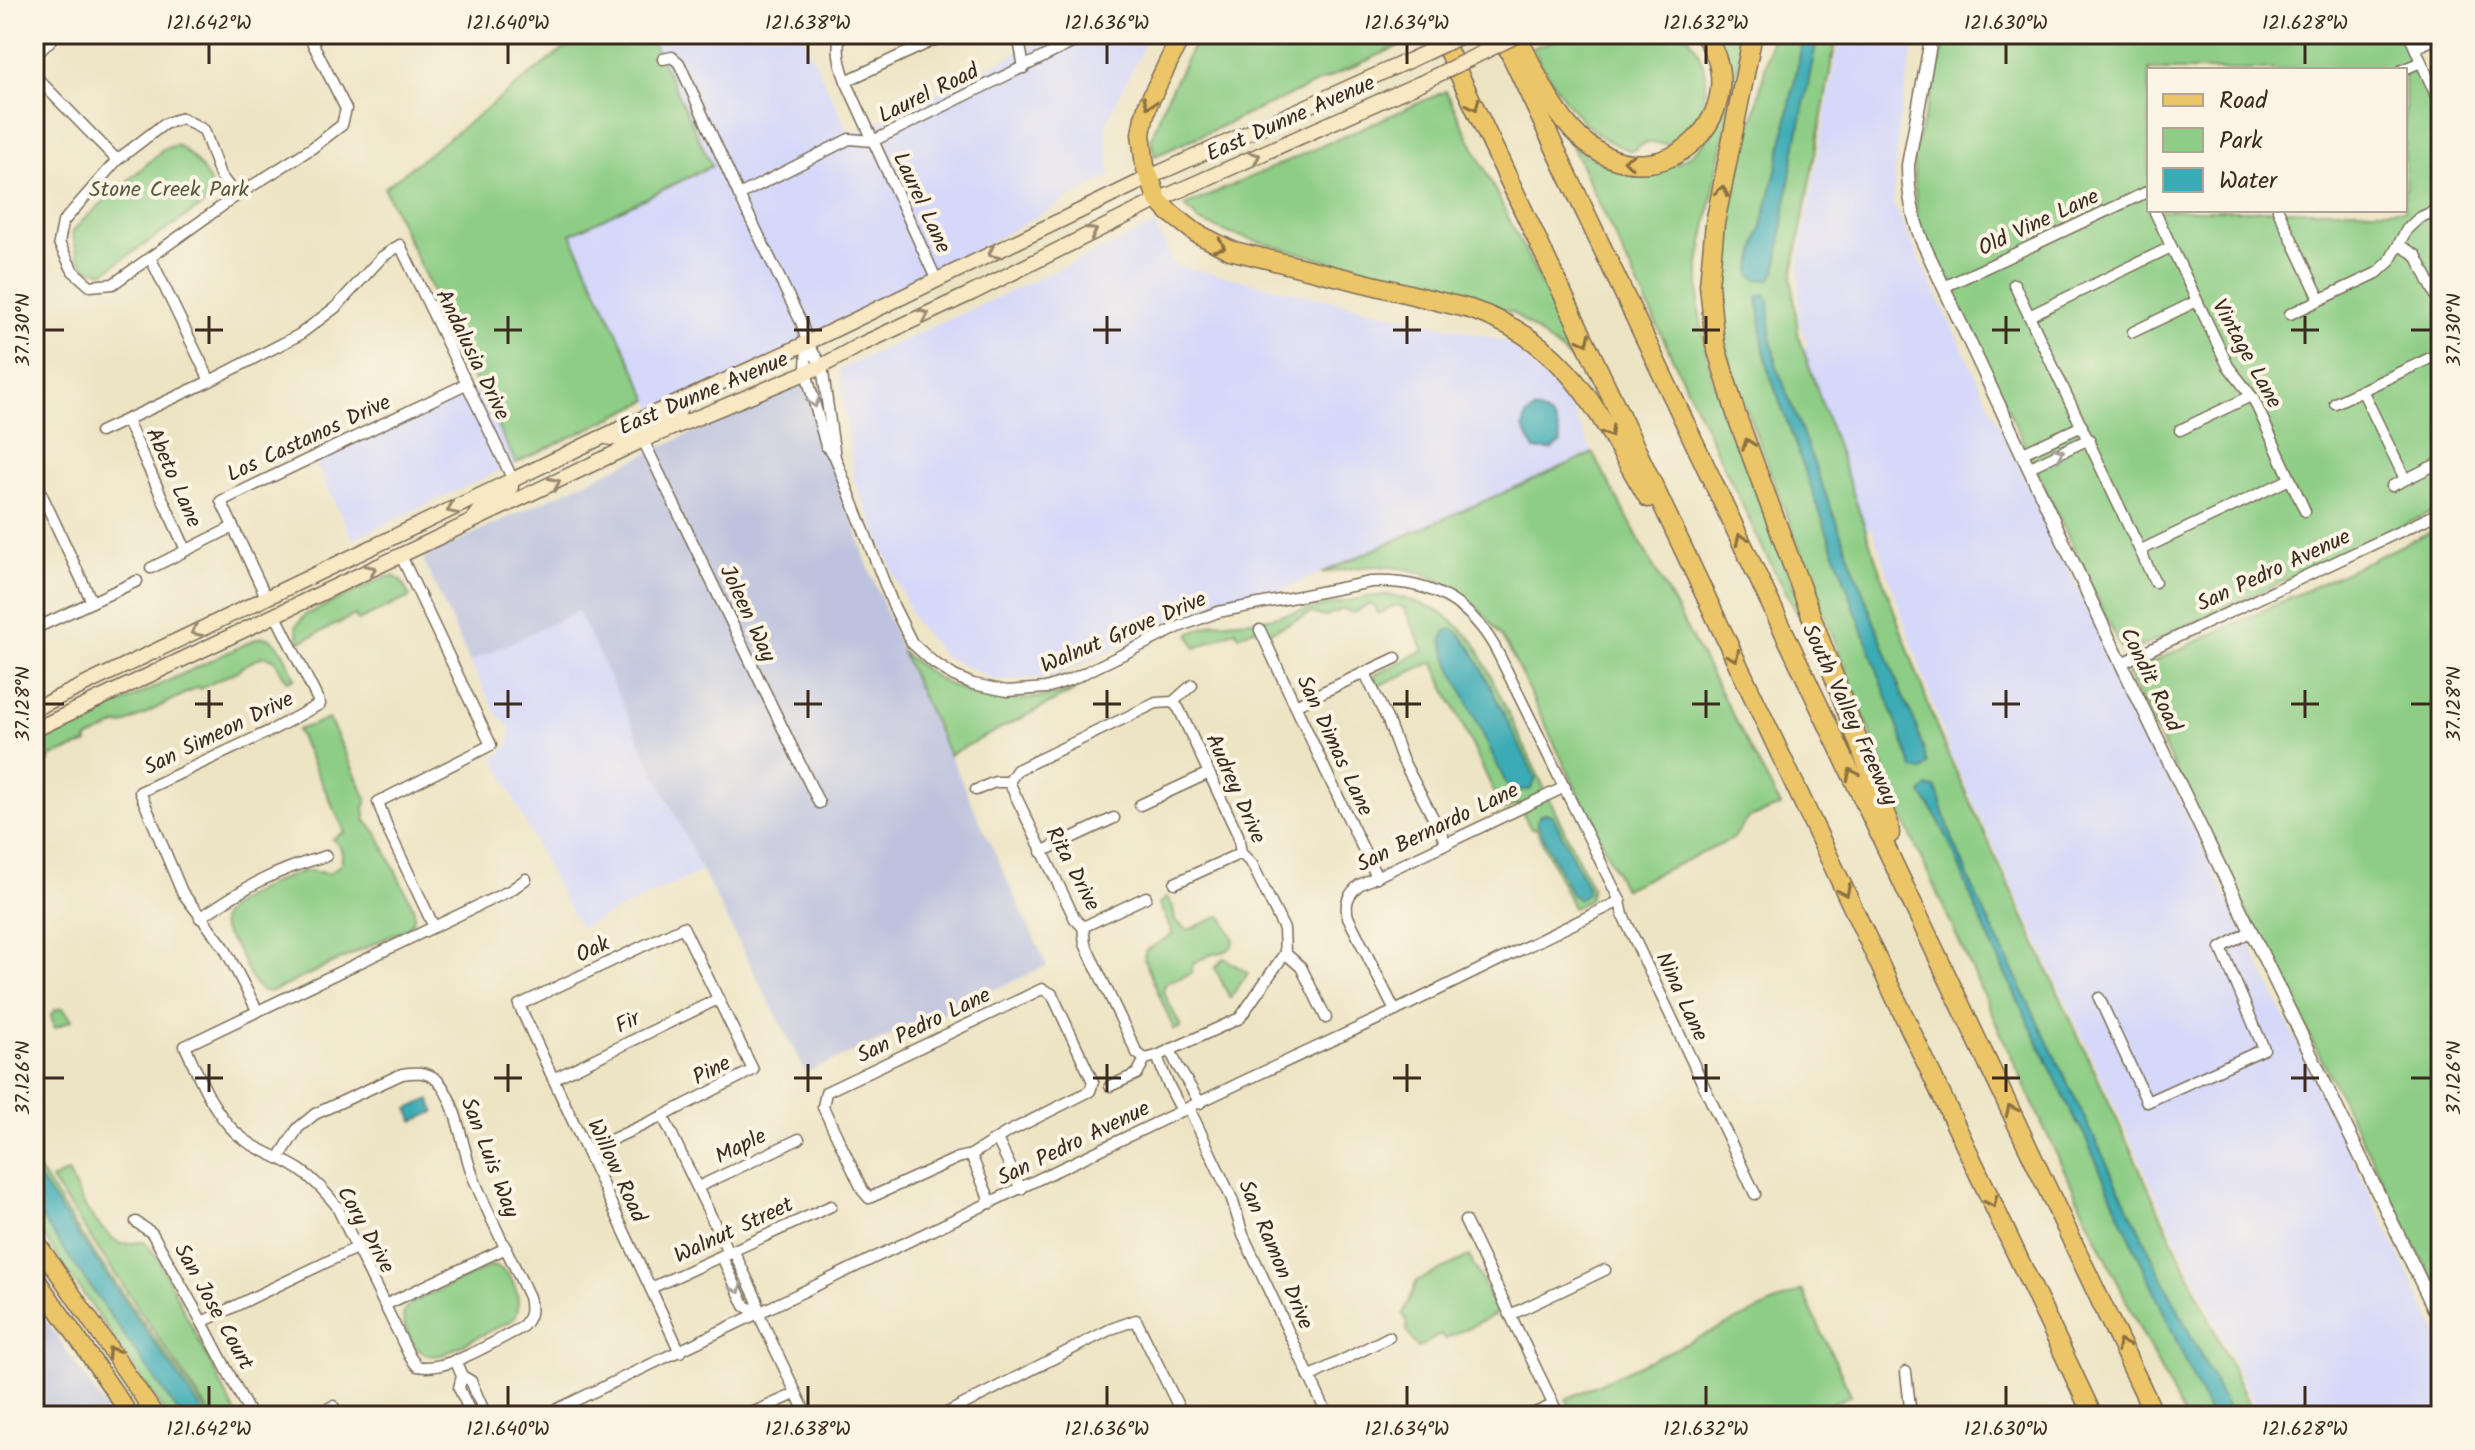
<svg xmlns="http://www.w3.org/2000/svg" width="2475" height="1450" viewBox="0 0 2475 1450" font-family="Kalam,sans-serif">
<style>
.built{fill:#d5d8f9}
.industrial{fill:#bdc3de}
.green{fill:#8dcd85;stroke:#647c52;stroke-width:2;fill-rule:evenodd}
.water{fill:#3aabb5;stroke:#3a6a6a;stroke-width:2}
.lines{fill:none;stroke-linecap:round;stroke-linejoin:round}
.minor-casing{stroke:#796b58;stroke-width:13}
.tertiary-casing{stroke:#796b58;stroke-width:15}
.secondary-casing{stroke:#796b58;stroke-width:17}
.primary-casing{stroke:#796b58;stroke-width:19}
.motorway-casing{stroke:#796b58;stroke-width:21}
.minor{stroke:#fff;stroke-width:10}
.tertiary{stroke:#fff;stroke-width:12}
.secondary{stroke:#f8e8c3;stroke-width:14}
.primary{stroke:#edc569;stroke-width:16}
.motorway{stroke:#edc569;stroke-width:18}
.secondary-bridge-casing{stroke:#796b58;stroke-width:17;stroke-linecap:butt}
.secondary-bridge{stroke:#f8e8c3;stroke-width:14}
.oneway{stroke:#8b7040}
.oneway2{stroke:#9a8970}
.oneway3{stroke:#a79f9a}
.ticks{fill:none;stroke:#3b2a1e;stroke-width:3}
.labels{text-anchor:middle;stroke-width:8;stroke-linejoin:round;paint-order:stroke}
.street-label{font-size:22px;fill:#3b2a1e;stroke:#fcf5e5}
.park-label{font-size:22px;fill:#545b3d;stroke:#fcf5e5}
.neatline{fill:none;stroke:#3b2a1e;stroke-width:3}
.ticks-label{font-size:20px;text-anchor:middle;fill:#3b2a1e}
</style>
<rect width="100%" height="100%" fill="#fcf5e5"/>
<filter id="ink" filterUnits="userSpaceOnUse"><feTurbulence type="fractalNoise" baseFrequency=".0125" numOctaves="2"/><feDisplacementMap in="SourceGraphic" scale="16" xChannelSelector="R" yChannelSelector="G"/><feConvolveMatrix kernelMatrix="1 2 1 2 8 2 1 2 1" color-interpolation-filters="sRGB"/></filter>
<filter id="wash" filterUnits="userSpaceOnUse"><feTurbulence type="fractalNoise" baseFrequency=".006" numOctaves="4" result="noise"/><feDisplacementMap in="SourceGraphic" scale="32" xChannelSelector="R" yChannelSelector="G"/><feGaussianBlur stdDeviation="1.8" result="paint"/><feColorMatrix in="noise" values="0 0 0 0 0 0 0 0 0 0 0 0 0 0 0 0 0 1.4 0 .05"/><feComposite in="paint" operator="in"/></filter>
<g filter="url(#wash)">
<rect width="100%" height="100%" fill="#ede4c4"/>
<g class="built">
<polygon points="649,34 802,34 850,135 1037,43 1034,34 1150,34 1106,123 1110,176 660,424 571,233 712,166"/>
<polygon points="1840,34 1916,34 1899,122 1893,204 2441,1342 2441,1416 2259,1416 1948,748 1872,528 1859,533 1796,351 1808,345 1799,322 1799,259"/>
<polygon points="1155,225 1175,265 1470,332 1509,343 1566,399 1593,453 1283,590 1212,605 1052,677 997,681 943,656 914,620 854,480 839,370"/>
<polygon points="477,387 516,463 353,539 315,462"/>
<polygon points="578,610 702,871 580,928 549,872 495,758 509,746 511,730 504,720 498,716 470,662"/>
</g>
<g class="industrial">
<polygon points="809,379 866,561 902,652 1047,966 806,1073 702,871 578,611 470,662 424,562 425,556"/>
<polygon points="34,1303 111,1416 34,1416"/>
</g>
<g class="green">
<polygon points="583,34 649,34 712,166 571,234 649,400 516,463 477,387 384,188"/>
<polygon points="1199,34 1421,34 1421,36 1155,156 1151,140 1164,103"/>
<path d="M1571 34H1686C1717 69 1711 122 1668 144 1655 143 1644 139 1633 151 1580 136 1559 91 1532 48Z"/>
<path d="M1714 34H1744L1699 263V310L1711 377 1812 633 1809 635 1765 553 1572 146C1589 156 1607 168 1627 171 1703 180 1753 98 1714 34Z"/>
<path d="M1772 34H1837L1792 278 1798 334 1885 586 1941 739 2254 1416H2184L2143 1335 2045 1130 1902 816 1729 364C1727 338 1720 309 1721 283 1726 199 1758 117 1772 34Z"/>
<path d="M1948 34H2399L2441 124V508L2124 655 1955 297 1917 225 1913 156ZM2149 70H2405V210H2149Z"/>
<polygon points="1446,91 1583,369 1512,312 1231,234 1199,221 1185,206"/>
<path d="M176 145C188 149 216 181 211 195 210 197 204 203 203 205L104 272 86 268 78 257 72 232 83 220 164 149Z"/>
<path d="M1593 453 1781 806 1747 819 1733 839 1624 889 1509 649C1478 599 1439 567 1378 566 1359 566 1339 571 1321 573Z"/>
<polygon points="2441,527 2441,1296 2127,674"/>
<polygon points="394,576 401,581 410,597 358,621 355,615 300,642 296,626 305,615 386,577"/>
<path d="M1388 595C1431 604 1445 611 1475 643L1592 888 1589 900 1573 908 1536 828 1531 829 1518 804 1503 811 1433 662 1378 686 1373 676 1424 650 1404 608 1397 605 1378 614 1375 606 1370 604 1353 613 1343 609 1325 617 1311 613 1268 633 1263 625 1239 636 1236 630 1196 648 1189 634 1214 623 1264 619 1366 597Z"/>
<path d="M265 637C282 641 287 663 295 678L287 681 274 659 263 656 241 667V669L200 689 198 687 121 726 119 724 87 739 88 743 49 757V761L34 768V745L258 638Z"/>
<path d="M902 652C917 663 932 677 948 684 993 706 1028 701 1074 691L949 755Z"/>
<path d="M329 719 367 799 364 808 366 821 377 833 413 907C416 916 413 924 405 929L276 990C269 992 264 993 258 988 248 979 244 960 237 949 232 941 221 932 221 922 221 903 288 875 305 871 313 870 321 874 330 873L340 865C345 853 341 846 332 839L345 832 297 730Z"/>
<path d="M1167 897 1173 907 1175 921 1188 930 1220 916 1224 919 1234 940C1229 954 1225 951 1213 954 1206 956 1199 961 1193 964L1190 974 1166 983 1163 991 1181 1027 1174 1030 1144 959 1145 951 1173 934 1159 904Z"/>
<polygon points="1224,958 1248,973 1230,998 1215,968"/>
<polygon points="63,1008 72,1020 54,1028 51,1015 55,1010"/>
<polygon points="34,1163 79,1231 210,1416 167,1416 34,1222"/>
<path d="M68 1172C83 1205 90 1221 120 1244L144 1242 156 1255 237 1416H212L51 1180Z"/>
<polygon points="1469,1256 1498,1313 1445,1339 1440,1335 1418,1348 1407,1331 1407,1321 1403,1314 1417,1281"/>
<path d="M491 1266C513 1268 525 1302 514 1319L442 1355C435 1356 429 1357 423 1353 413 1347 400 1322 404 1312 406 1306 409 1305 413 1302Z"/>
<polygon points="1802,1290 1851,1395 1805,1416 1575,1416 1566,1399"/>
</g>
<g class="water">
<polygon points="1804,34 1818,34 1791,170 1776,272 1769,280 1757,279 1751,275 1751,268 1778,163"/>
<polygon points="1765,294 1769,302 1771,337 1776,364 1903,697 1914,720 1928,764 1922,771 1913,769 1770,375 1764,350 1758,298 1759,296"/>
<path d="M1535 410C1556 415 1557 423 1561 443L1552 450H1535L1523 428 1526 416Z"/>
<polygon points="1452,629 1459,633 1471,647 1536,779 1530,790 1520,790 1507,785 1451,667 1442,640 1445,631"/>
<path d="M1927 787 1936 788 1953 840 1976 895 2190 1334 2232 1416H2210L2084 1134 2074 1118C2043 1051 2009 984 1979 916 1962 877 1947 826 1921 793Z"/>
<polygon points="1546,813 1553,816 1588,889 1586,894 1578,899 1571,894 1537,823 1539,816"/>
<polygon points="430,1099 435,1112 414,1121 408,1109"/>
<polygon points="34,1172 199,1406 206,1416 181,1416 34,1207"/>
</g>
</g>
<g filter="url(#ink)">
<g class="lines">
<defs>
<g id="minor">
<path d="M840 34C836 50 840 66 846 81L937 281"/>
<polyline points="1018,34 1024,68"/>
<polyline points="2409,34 2441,107"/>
<polyline points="2415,48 2441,36"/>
<polyline points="34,57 57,34"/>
<polyline points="663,59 672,57 679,63 739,195 802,324 807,343 806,372 826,446 834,455"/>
<polyline points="2402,70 2421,62"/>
<polyline points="34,75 117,160"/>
<polyline points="846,81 947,34"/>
<polyline points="739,195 849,139 873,141 1090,34"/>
<polyline points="236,196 220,175 204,130 182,118 164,124 117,160 63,222 59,243 73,271 90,286 113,284 236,196 312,148 342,125 346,109 308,34"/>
<polyline points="2154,210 2228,366 2253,398 2305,511"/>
<polyline points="2278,210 2320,299"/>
<polyline points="2399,245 2416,255 2441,306"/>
<polyline points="151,259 210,381"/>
<polyline points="2014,284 2155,582"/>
<polyline points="1944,287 2149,191"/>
<polyline points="2290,314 2377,273 2389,262 2407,229 2419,218 2441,208"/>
<polyline points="2029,316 2171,247"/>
<polyline points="2133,332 2197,301"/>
<path d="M807 343 822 366 835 457 893 605 912 643 933 662 954 676 973 684 1007 691 1046 688 1072 679 1181 626 1218 612 1371 582C1430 579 1472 602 1499 655L1620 901 1623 915 1755 1194"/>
<polyline points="2362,390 2405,479"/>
<polyline points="2335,403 2441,353"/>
<polyline points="127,421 186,550"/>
<polyline points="2180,430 2251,396"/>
<polyline points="100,432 210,381 299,335 336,307 382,257 400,245 513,480"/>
<polyline points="643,440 819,803"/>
<polyline points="2023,453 2082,426"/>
<polyline points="2030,467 2089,439"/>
<polyline points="34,478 92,602"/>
<polyline points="2392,486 2441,462"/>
<polyline points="2141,550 2290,479"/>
<polyline points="401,556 491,745 378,802 389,832 434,927"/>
<polyline points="151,568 233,527"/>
<polyline points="266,597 221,501 466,384"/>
<polyline points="34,629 137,581"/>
<path d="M1260 630C1299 713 1336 795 1377 877"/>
<polyline points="2122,663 2441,512"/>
<polyline points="1365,673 1388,721 1402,759 1447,844"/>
<polyline points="1173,702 1179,709 1238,835 1241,853 1252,864 1284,929 1285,953 1301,967 1326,1018"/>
<polyline points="1295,705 1396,658"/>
<polyline points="1009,782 1075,919 1083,927 1085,944 1137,1053 1145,1059"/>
<polyline points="976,790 995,782 1009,782 1017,770 1156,703 1173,702 1192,685"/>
<polyline points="1140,805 1209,773"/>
<polyline points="1041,852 1114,818"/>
<polyline points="1175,883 1241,853"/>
<path d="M200 918C245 887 273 871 326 856"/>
<polyline points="1083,927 1146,897"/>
<polygon points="1042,989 1052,994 1093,1082 1090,1091 1006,1133 971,1155 958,1158 869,1198 863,1191 823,1107 826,1092"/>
<polyline points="2099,998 2147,1102 2264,1049 2221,948 2251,931"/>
<polyline points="257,1010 224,947 182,892 140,792 270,731 320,704 276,616"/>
<path d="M1395 1011 1348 917C1344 902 1349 894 1359 885L1565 787"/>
<polyline points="1170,1049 1177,1065 1200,1103"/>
<polyline points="1157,1056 1167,1082 1182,1111"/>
<polyline points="553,1079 718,999"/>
<polyline points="1110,1086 1137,1074 1145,1059 1157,1056 1240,1018 1285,953"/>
<polyline points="1189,1108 1232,1199 1243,1235 1328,1416"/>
<polyline points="663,1116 729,1254"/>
<polyline points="997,1139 1021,1189"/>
<polyline points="587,1151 663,1116 753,1070 683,927 519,1005 680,1352"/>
<polyline points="971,1155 991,1203"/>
<path d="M279 1158 298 1128 315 1114 402 1074C414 1072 427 1071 437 1080 457 1099 463 1153 474 1179 490 1219 511 1258 529 1297 532 1311 531 1318 521 1328 495 1341 446 1373 417 1366L410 1357 336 1205C325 1192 315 1180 300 1170 279 1156 254 1150 235 1132 211 1109 199 1076 185 1046L511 890 526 879"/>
<polyline points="698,1187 799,1139"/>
<polyline points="1465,1221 1559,1416"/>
<polyline points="136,1222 152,1233 202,1322 251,1416"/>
<polyline points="734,1252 757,1300 758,1313 807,1416"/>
<polyline points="722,1257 745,1306 758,1313"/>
<polyline points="651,1288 831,1206"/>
<polyline points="385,1305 506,1248"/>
<polyline points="1510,1315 1605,1270"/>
<polyline points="202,1322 358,1247"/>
<polyline points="455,1360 462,1376 459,1388 472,1416"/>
<polyline points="1906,1372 1911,1416"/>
<polyline points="462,1376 471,1381 486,1416"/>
<polyline points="1309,1377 1389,1337"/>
<polyline points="313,1416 333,1406 338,1416"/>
<polyline points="543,1416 1246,1080 1395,1011 1620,901"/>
<polyline points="745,1416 795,1394"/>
<polyline points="941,1416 1111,1329 1136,1320 1183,1416"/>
<polyline points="1528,1416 1553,1405"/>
</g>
<path id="tertiary" d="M1932 34 1908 165C1908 192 1912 216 1922 241L2104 628 2441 1323"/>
<g id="secondary">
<path d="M607 437C622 442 628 432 643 440L652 424 679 411"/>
<path d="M475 516C483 502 501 500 511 487"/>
<polyline points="34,709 598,439 807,343 1150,177 1410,60"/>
<polyline points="34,730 643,440 822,366 860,345 972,293 1158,200 1421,83"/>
</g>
<g id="primary">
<polyline points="34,1238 156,1416"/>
<polyline points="34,1275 131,1416"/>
</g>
<g id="motorway">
<path d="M1182 34 1148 104 1144 118 1141 134 1145 166 1158 200 1168 211 1196 233 1230 250 1470 309C1570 342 1598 414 1648 498"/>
<polyline points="1440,34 2093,1416"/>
<polyline points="1501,34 2155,1416"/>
<path d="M1516 34C1535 69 1550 110 1580 138 1662 213 1761 106 1703 34"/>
<polyline points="1753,34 1715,223 1709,285 1715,344 1737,417 1889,824 1890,834"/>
</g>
</defs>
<use href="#minor" class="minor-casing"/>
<use href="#tertiary" class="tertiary-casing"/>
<use href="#secondary" class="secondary-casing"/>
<use href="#primary" class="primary-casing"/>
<use href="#motorway" class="motorway-casing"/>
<use href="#minor" class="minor"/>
<use href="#tertiary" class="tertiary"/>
<use href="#secondary" class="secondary"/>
<use href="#primary" class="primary"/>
<use href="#motorway" class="motorway"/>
<defs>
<g id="secondary-bridge">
<polyline points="1410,60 1466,34"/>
<polyline points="1421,83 1520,34"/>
</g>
</defs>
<use href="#secondary-bridge" class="secondary-bridge-casing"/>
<use href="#secondary-bridge" class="secondary-bridge"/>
</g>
<defs><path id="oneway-chevron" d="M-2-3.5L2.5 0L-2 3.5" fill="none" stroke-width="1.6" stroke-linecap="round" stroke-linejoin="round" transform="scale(2)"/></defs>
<g class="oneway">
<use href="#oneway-chevron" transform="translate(1149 103) rotate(111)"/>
<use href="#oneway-chevron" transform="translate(1474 105) rotate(65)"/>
<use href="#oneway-chevron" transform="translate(1629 161) rotate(-172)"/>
<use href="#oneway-chevron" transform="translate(1722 191) rotate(-79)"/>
<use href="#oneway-chevron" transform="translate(1220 246) rotate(24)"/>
<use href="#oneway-chevron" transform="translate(1585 340) rotate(65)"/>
<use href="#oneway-chevron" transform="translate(1609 432) rotate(59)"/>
<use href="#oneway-chevron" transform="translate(1748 444) rotate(-110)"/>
<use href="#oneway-chevron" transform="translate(1741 539) rotate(-115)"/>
<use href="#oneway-chevron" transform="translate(1734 656) rotate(65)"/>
<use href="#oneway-chevron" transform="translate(1852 774) rotate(-115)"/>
<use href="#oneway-chevron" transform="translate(1845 891) rotate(65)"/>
<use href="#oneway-chevron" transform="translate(2011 1110) rotate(-115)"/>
<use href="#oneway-chevron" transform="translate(1992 1202) rotate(65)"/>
<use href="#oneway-chevron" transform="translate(2122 1345) rotate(-115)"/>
<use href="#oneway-chevron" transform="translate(112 1352) rotate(-124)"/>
</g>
<g class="oneway2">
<use href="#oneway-chevron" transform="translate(1255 157) rotate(-24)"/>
<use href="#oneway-chevron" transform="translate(1092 232) rotate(-26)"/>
<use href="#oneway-chevron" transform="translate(993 253) rotate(154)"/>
<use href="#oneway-chevron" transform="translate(924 315) rotate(-25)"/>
<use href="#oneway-chevron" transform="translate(555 483) rotate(-25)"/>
<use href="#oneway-chevron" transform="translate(452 509) rotate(154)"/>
<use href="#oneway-chevron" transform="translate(371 570) rotate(-26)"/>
<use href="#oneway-chevron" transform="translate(196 631) rotate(154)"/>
</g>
<g class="oneway3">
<use href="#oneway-chevron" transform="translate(814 402) rotate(75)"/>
<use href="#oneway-chevron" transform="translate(2059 453) rotate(-25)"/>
<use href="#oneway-chevron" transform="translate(737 1288) rotate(65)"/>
</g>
</g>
<path class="ticks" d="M209 44V64M508 44V64M808 44V64M1107 44V64M1407 44V64M1706 44V64M2006 44V64M2305 44V64M209 316V344M508 316V344M808 316V344M1107 316V344M1407 316V344M1706 316V344M2006 316V344M2305 316V344M44 330H64M195 330H223M494 330H522M794 330H822M1093 330H1121M1393 330H1421M1692 330H1720M1992 330H2020M2291 330H2319M2411 330H2431M209 690V718M508 690V718M808 690V718M1107 690V718M1407 690V718M1706 690V718M2006 690V718M2305 690V718M44 704H64M195 704H223M494 704H522M794 704H822M1093 704H1121M1393 704H1421M1692 704H1720M1992 704H2020M2291 704H2319M2411 704H2431M209 1064V1092M508 1064V1092M808 1064V1092M1107 1064V1092M1407 1064V1092M1706 1064V1092M2006 1064V1092M2305 1064V1092M44 1078H64M195 1078H223M494 1078H522M794 1078H822M1093 1078H1121M1393 1078H1421M1692 1078H1720M1992 1078H2020M2291 1078H2319M2411 1078H2431M209 1386V1406M508 1386V1406M808 1386V1406M1107 1386V1406M1407 1386V1406M1706 1386V1406M2006 1386V1406M2305 1386V1406"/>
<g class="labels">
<g class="street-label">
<text transform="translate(928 92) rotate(-26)" y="8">Laurel Road</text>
<text transform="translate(1290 117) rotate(-24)" y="8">East Dunne Avenue</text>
<text transform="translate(923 202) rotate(65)" y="8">Laurel Lane</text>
<text transform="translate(2038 221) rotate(-25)" y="8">Old Vine Lane</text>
<text transform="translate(2248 353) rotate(61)" y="8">Vintage Lane</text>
<text transform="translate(474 354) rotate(64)" y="8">Andalusia Drive</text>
<text transform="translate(703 392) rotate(-23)" y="8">East Dunne Avenue</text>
<text transform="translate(308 437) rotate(-25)" y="8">Los Castanos Drive</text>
<text transform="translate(175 477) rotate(66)" y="8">Abeto Lane</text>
<text transform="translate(2273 569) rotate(-25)" y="8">San Pedro Avenue</text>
<text transform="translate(749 613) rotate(65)" y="8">Joleen Way</text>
<text transform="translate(1123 631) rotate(-23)" y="8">Walnut Grove Drive</text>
<text transform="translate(2152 679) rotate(64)" y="8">Condit Road</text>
<text transform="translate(1851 714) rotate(65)" y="8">South Valley Freeway</text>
<text transform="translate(218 732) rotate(-26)" y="8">San Simeon Drive</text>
<text transform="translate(1336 745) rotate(65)" y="8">San Dimas Lane</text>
<text transform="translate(1237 788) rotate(66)" y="8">Audrey Drive</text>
<text transform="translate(1437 826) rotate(-26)" y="8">San Bernardo Lane</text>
<text transform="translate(1074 868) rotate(62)" y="8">Rita Drive</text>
<text transform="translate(592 948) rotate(-25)" y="8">Oak</text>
<text transform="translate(1683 996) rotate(65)" y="8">Nina Lane</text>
<text transform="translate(627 1021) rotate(-26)" y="8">Fir</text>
<text transform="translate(923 1024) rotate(-26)" y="8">San Pedro Lane</text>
<text transform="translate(711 1069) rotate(-27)" y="8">Pine</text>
<text transform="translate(1073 1142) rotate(-26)" y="8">San Pedro Avenue</text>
<text transform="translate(740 1145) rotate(-26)" y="8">Maple</text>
<text transform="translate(491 1157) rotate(69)" y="8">San Luis Way</text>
<text transform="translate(618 1170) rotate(65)" y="8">Willow Road</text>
<text transform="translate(367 1229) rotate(61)" y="8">Cory Drive</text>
<text transform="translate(733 1229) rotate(-25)" y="8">Walnut Street</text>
<text transform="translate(1277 1254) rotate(67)" y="8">San Ramon Drive</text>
<text transform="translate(215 1306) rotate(61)" y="8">San Jose Court</text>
</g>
<g class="park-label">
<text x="169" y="196">Stone Creek Park</text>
</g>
</g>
<rect width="2475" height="1450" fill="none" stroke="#fcf5e5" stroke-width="88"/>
<rect x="2147" y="68" width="260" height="144" fill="#fcf5e5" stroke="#afa495" stroke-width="2"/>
<rect x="2163" y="94" width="40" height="12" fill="#edc569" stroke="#afa495" stroke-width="2"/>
<text x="2219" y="108" font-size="24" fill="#3b2a1e">Road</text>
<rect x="2163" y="128" width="40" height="24" fill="#8dcd85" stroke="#afa495" stroke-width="2"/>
<text x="2219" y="148" font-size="24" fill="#3b2a1e">Park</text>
<rect x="2163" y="168" width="40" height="24" fill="#3aabb5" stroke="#afa495" stroke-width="2"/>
<text x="2219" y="188" font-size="24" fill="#3b2a1e">Water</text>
<rect x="44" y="44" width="2387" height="1362" class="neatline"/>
<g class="ticks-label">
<text x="209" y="29">121.642°W</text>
<text x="508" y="29">121.640°W</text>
<text x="808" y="29">121.638°W</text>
<text x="1107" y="29">121.636°W</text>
<text x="1407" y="29">121.634°W</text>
<text x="1706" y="29">121.632°W</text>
<text x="2006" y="29">121.630°W</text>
<text x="2305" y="29">121.628°W</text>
<text transform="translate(22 330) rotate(-90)" y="7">37.130°N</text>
<text transform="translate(2453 330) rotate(-90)" y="7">37.130°N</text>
<text transform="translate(22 704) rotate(-90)" y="7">37.128°N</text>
<text transform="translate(2453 704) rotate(-90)" y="7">37.128°N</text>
<text transform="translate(22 1078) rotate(-90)" y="7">37.126°N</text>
<text transform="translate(2453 1078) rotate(-90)" y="7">37.126°N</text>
<text x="209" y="1435">121.642°W</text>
<text x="508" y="1435">121.640°W</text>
<text x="808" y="1435">121.638°W</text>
<text x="1107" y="1435">121.636°W</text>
<text x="1407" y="1435">121.634°W</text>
<text x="1706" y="1435">121.632°W</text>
<text x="2006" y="1435">121.630°W</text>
<text x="2305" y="1435">121.628°W</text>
</g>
</svg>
